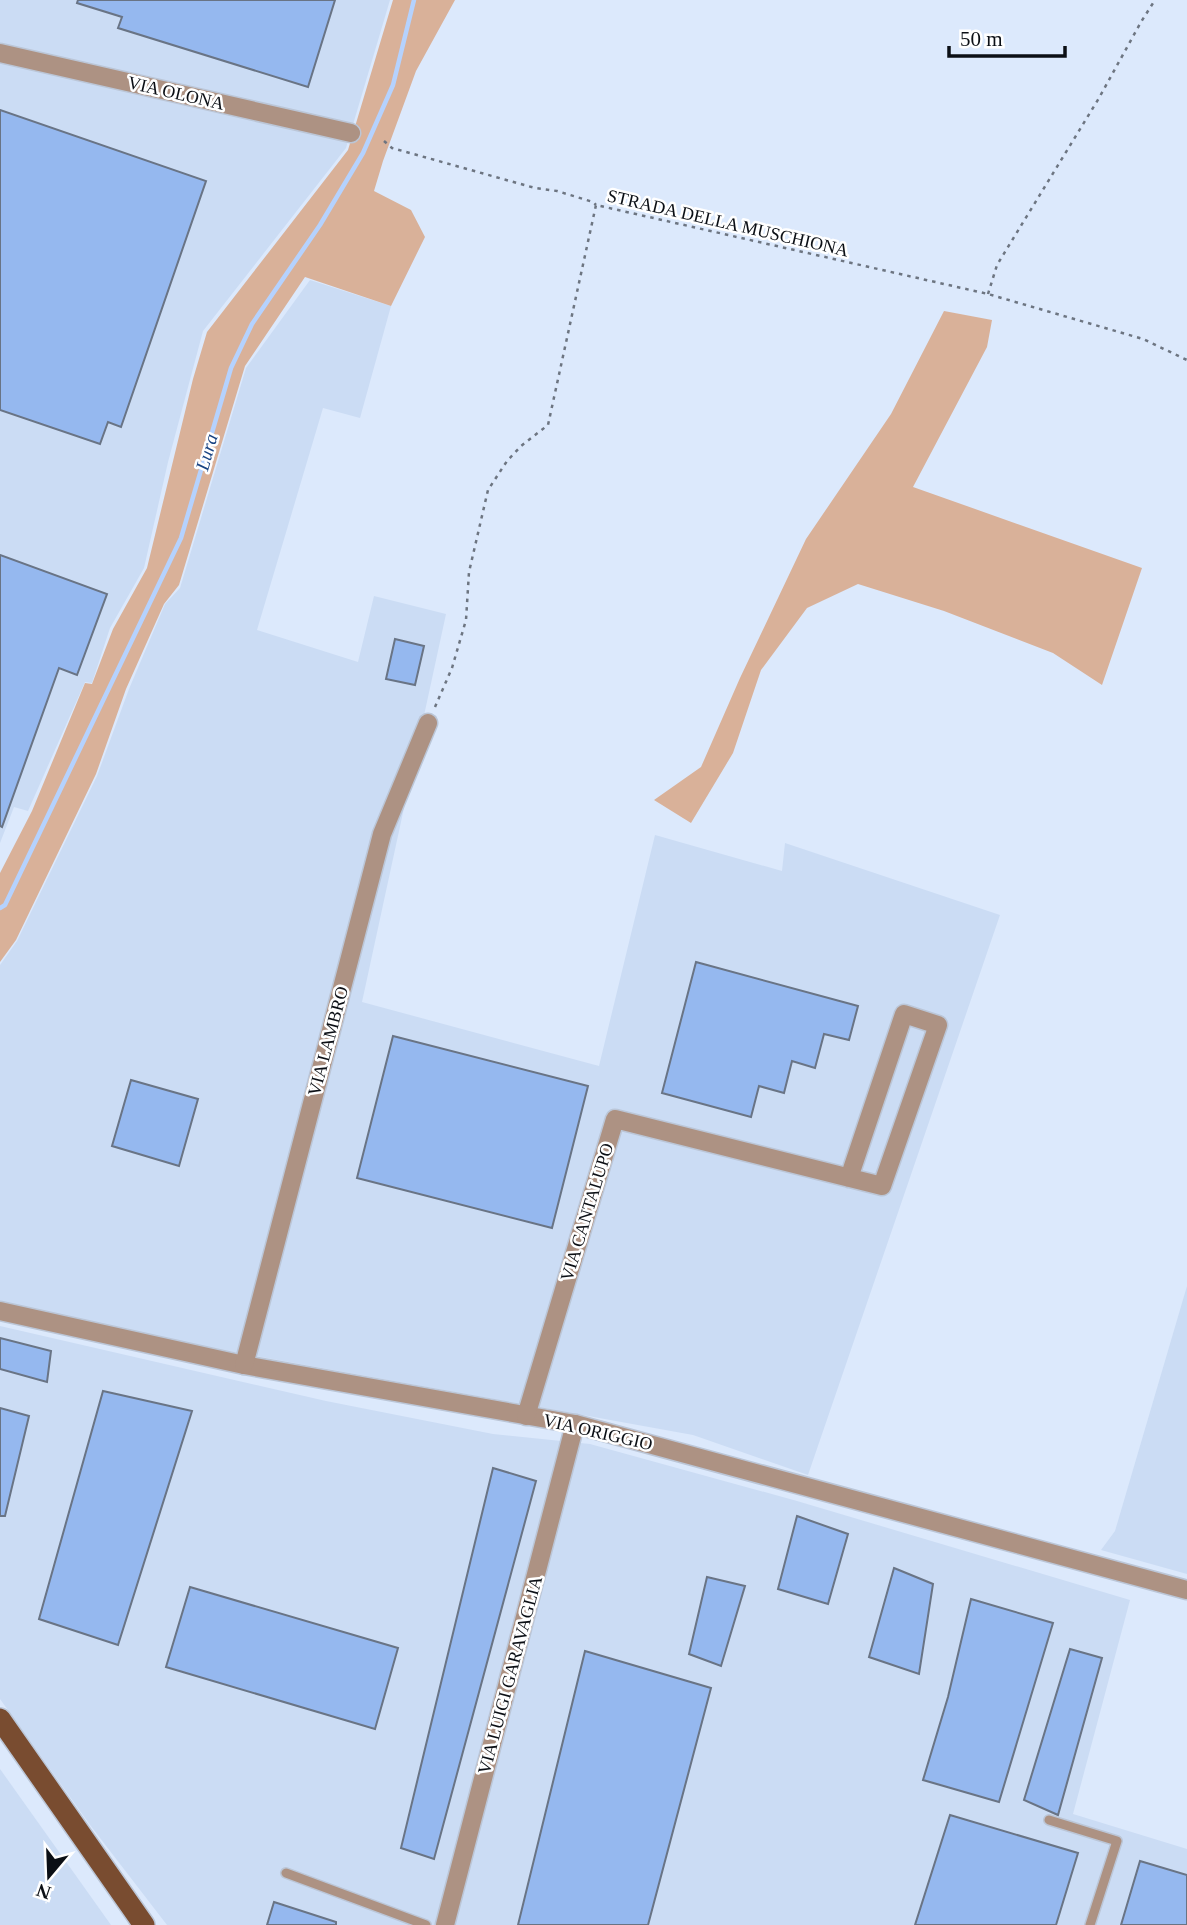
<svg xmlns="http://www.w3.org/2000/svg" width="1187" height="1925" viewBox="0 0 1187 1925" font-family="'Times New Roman',serif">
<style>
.built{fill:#cbdcf4}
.green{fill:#d9b199}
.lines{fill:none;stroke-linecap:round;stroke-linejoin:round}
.stream{stroke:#b5d2fe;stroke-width:4.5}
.building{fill:#95b8ef;stroke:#697485;stroke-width:2}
.lane-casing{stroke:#bbc6d7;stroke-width:12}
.street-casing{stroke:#bbc6d7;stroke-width:21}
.primary-casing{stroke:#bbc6d7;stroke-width:24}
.path{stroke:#6d7581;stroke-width:2.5;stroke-dasharray:3.5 5;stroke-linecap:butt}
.lane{stroke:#ad9283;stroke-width:9}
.street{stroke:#ad9283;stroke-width:18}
.primary{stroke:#794c30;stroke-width:21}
.labels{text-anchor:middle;stroke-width:5;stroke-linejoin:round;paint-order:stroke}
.street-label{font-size:18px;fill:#0b0f15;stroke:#fff}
.water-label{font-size:19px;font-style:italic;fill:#184382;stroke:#fff}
</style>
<rect width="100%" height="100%" fill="#dce9fc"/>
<g class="built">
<polygon points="0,0 390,0 346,148 203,331 168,462 144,568 110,628 92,683 85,682 28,811 14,807 0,843"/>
<polygon points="310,280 391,306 360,418 323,408 257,630 358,662 374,596 446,614 362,1002 599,1066 655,835 782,871 785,843 1000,915 808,1475 693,1435 211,1348 0,1304 0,965 17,941 97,776 129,689 165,604 180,588 246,368"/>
<polygon points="1187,1286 1187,1574 1101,1550 1115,1531"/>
<polygon points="0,1326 326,1401 493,1434 590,1444 797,1501 1130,1600 1073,1814 1187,1849 1187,1925 167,1925 90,1825 0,1699"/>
<polygon points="0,1769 111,1925 0,1925"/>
</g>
<g class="green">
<polygon points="393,0 455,0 416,71 383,161 374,191 411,210 425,237 391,306 305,277 245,366 179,585 164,604 126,689 96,774 16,940 0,962 0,873 32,811 85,683 92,684 113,629 147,568 193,379 207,332 348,150"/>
<polygon points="944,311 992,320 987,347 913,487 1142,568 1102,685 1053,653 944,611 858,584 807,608 761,670 733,753 691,823 654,800 701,767 740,678 806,539 891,414"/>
</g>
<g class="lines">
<polyline class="stream" points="0,908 5,905 181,538 231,368 252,324 320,225 363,153 393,85 414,0"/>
</g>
<g class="building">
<polygon points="78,0 335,0 308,87 118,28 122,17 77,3"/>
<polygon points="0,110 206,181 121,427 108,422 100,444 0,410"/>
<polygon points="0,555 107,594 77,675 59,668 2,827 0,826"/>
<polygon points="395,639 424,646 415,685 386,679"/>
<polygon points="696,962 858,1006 849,1040 824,1034 815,1068 792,1061 784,1093 759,1086 751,1117 662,1093"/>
<polygon points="393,1036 588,1086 552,1228 357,1178"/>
<polygon points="131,1080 198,1099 179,1166 112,1146"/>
<polygon points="0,1338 51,1351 47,1382 0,1369"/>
<polygon points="103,1391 192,1411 118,1645 39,1619"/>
<polygon points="0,1408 29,1416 5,1516 0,1516"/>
<polygon points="493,1468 536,1481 434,1859 401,1848"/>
<polygon points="797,1516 848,1534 828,1604 778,1589"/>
<polygon points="894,1568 933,1584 919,1674 869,1657"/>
<polygon points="707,1577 745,1586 721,1666 689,1654"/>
<polygon points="190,1587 398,1648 375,1729 166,1667"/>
<polygon points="971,1599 1053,1623 999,1802 923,1780 948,1697"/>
<polygon points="1070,1649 1102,1658 1058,1815 1024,1800"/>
<polygon points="585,1651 711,1688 648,1925 518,1925"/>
<polygon points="950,1815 1078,1853 1056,1925 915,1925"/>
<polygon points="1140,1861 1187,1875 1187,1925 1121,1925"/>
<polygon points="274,1902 336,1922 336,1925 267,1925"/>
</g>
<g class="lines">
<defs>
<g id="lane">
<polyline points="1049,1820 1117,1841 1090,1925"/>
<polyline points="286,1873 426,1925"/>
</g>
<g id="street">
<polyline points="0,53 351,133"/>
<polyline points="0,1311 244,1365 575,1424 1187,1590"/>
<polyline points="244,1365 382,834 428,723"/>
<polyline points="526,1416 615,1119 882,1186 938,1025 904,1014 849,1178"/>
<polyline points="445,1925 575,1424"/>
</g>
<polyline id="primary" points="0,1719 144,1925"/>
</defs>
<use href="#lane" class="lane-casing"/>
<use href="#street" class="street-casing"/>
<use href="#primary" class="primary-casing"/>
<g class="path">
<polyline points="384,141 392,148 535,188 557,191 593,202 596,205"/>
<polyline points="988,294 997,265 1099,98 1141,22 1155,0"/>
<polyline points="435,707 452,668 466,620 469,572 488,490 507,461 521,446 548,425 596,205 988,294 1143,339 1187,360"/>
</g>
<use href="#lane" class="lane"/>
<use href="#street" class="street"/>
<use href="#primary" class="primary"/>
</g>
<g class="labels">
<g class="street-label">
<text transform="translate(176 93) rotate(13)" y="6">VIA OLONA</text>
<text transform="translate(728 223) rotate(13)" y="6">STRADA DELLA MUSCHIONA</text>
<text transform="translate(328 1041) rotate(-75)" y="6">VIA LAMBRO</text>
<text transform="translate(587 1212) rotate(-73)" y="6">VIA CANTALUPO</text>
<text transform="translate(598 1432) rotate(13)" y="6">VIA ORIGGIO</text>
<text transform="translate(510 1675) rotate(-75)" y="6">VIA LUIGI GARAVAGLIA</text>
</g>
<g class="water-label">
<text transform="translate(206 452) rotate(-74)" y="7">Lura</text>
</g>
</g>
<g transform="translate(49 1876) rotate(199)" stroke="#ffffff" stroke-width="5" paint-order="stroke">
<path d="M0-5L12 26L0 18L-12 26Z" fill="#0b0f15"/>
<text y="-10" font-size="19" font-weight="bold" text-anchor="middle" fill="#0b0f15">N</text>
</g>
<path d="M949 46v10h116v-10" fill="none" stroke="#0b0f15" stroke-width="3.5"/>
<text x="960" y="46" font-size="21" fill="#0b0f15" stroke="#ffffff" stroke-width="5" paint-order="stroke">50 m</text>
</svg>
